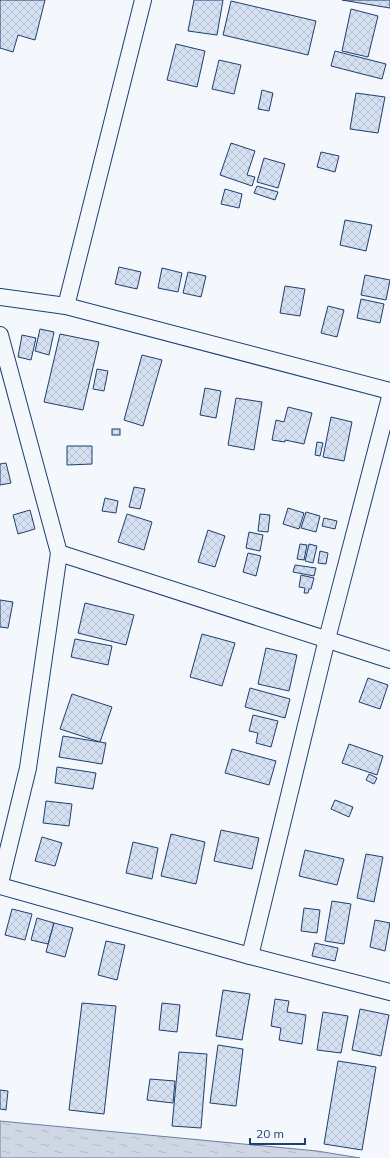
<svg xmlns="http://www.w3.org/2000/svg" width="390" height="1158" viewBox="0 0 390 1158" font-family="Mulish,sans-serif">
<style>
.water{fill:url(#water-ripples);stroke:#687fa3}
.building{fill:url(#building-cross-hatch);stroke:#1d3f73}
.lines{fill:none;stroke-linecap:round;stroke-linejoin:round}
.street-casing{stroke:#1d3f73;stroke-width:18}
.street{stroke:#f4f7fb;stroke-width:16}
</style>
<defs>
<pattern id="water-ripples" width="26" height="14" patternUnits="userSpaceOnUse"><rect width="26" height="14" fill="#cfd7e4"/><path d="M2 4q2-2 4 0t4 0M15 11q2-2 4 0t4 0" fill="none" stroke="#b1bac7"/></pattern>
<pattern id="building-cross-hatch" width="8" height="8" patternUnits="userSpaceOnUse"><rect width="8" height="8" fill="#d5e0f0"/><path d="M0 0l8 8M0 8l8-8" fill="none" stroke="#b6c1d1"/></pattern>
</defs>
<rect width="100%" height="100%" fill="#f4f7fb"/>
<polygon class="water" points="0,1121 317,1151 360,1158 0,1158"/>
<g class="building">
<polygon points="0,0 45,0 35,40 18,35 13,52 0,48"/>
<polygon points="194,0 223,0 217,35 188,31"/>
<polygon points="342,0 390,0 390,8"/>
<polygon points="231,1 316,21 308,55 223,35"/>
<polygon points="351,9 378,16 368,57 342,51"/>
<polygon points="176,44 205,51 197,87 167,80"/>
<polygon points="335,51 386,64 382,79 331,66"/>
<polygon points="219,60 241,65 234,94 212,89"/>
<polygon points="262,90 273,93 269,111 258,109"/>
<polygon points="356,93 385,97 378,133 350,129"/>
<polygon points="231,143 255,151 247,175 255,177 252,186 220,175"/>
<polygon points="321,152 339,156 335,172 317,167"/>
<polygon points="264,158 285,164 278,188 257,182"/>
<polygon points="257,186 278,192 275,200 254,193"/>
<polygon points="225,189 242,194 239,208 221,204"/>
<polygon points="345,220 372,225 366,251 340,245"/>
<polygon points="119,267 141,272 137,289 115,284"/>
<polygon points="162,268 182,273 178,292 158,288"/>
<polygon points="188,272 206,276 201,297 183,293"/>
<polygon points="365,275 390,280 386,300 361,295"/>
<polygon points="285,286 305,289 300,316 280,313"/>
<polygon points="361,299 384,304 380,323 357,318"/>
<polygon points="328,306 344,310 337,337 321,333"/>
<polygon points="40,329 54,332 49,355 35,351"/>
<polygon points="60,334 99,342 83,410 44,402"/>
<polygon points="22,335 36,338 31,360 18,357"/>
<polygon points="142,355 162,360 143,426 124,420"/>
<polygon points="97,369 108,371 104,391 93,389"/>
<polygon points="205,388 221,391 216,418 200,415"/>
<polygon points="236,398 262,402 254,450 228,445"/>
<polygon points="288,407 312,413 304,444 285,440 285,442 272,440 276,420 284,422"/>
<polygon points="331,417 352,422 344,461 323,457"/>
<rect x="112" y="429" width="8" height="6"/>
<polygon points="317,442 323,443 320,456 315,455"/>
<polygon points="67,446 92,446 92,464 67,465"/>
<polygon points="6,463 11,483 0,485 0,464"/>
<polygon points="134,487 145,489 140,509 129,507"/>
<polygon points="105,498 118,501 116,513 102,511"/>
<polygon points="288,508 304,513 299,529 283,524"/>
<polygon points="30,510 35,529 18,534 13,515"/>
<polygon points="306,512 320,516 316,532 301,528"/>
<polygon points="127,514 152,522 144,550 118,542"/>
<polygon points="260,514 270,515 268,532 258,531"/>
<polygon points="324,518 337,521 335,529 322,526"/>
<polygon points="208,530 225,536 215,567 198,562"/>
<polygon points="249,532 263,535 260,551 246,548"/>
<polygon points="300,544 307,545 304,560 297,559"/>
<polygon points="309,544 317,546 313,563 305,561"/>
<polygon points="320,551 328,553 326,564 318,563"/>
<polygon points="248,553 261,556 256,576 243,572"/>
<polygon points="295,565 316,568 314,576 293,572"/>
<polygon points="301,575 314,578 311,589 309,589 308,593 304,593 305,588 299,587"/>
<polygon points="0,600 13,602 8,628 0,627"/>
<polygon points="85,603 134,615 126,645 78,633"/>
<polygon points="202,634 235,643 222,686 190,677"/>
<polygon points="75,639 112,646 108,665 71,657"/>
<polygon points="266,648 297,655 289,691 258,684"/>
<polygon points="368,678 388,685 380,709 359,702"/>
<polygon points="250,688 290,699 285,718 245,707"/>
<polygon points="72,694 112,707 100,742 60,729"/>
<polygon points="253,715 278,721 271,747 256,743 258,733 249,731"/>
<polygon points="63,736 106,743 102,764 59,757"/>
<polygon points="349,744 383,756 377,775 342,763"/>
<polygon points="232,749 276,761 269,785 225,773"/>
<polygon points="57,767 96,773 93,789 55,783"/>
<polygon points="369,774 377,778 374,784 366,780"/>
<polygon points="335,800 353,807 349,817 331,809"/>
<polygon points="46,801 72,804 69,826 43,823"/>
<polygon points="221,830 259,838 252,869 214,861"/>
<polygon points="171,834 205,842 196,884 161,876"/>
<polygon points="42,837 62,843 55,866 35,861"/>
<polygon points="133,842 158,848 152,879 126,873"/>
<polygon points="305,850 344,859 337,885 299,876"/>
<polygon points="366,854 383,857 374,902 357,898"/>
<polygon points="332,901 351,904 344,944 325,941"/>
<polygon points="304,908 320,910 317,933 301,931"/>
<polygon points="12,909 32,914 25,940 5,935"/>
<polygon points="37,918 54,923 48,944 31,940"/>
<polygon points="375,920 390,923 385,951 370,947"/>
<polygon points="54,923 73,928 65,957 46,952"/>
<polygon points="106,941 125,945 117,980 98,975"/>
<polygon points="315,943 338,948 335,961 312,956"/>
<polygon points="223,990 250,994 242,1040 216,1036"/>
<polygon points="275,999 289,1001 287,1012 306,1015 302,1044 279,1040 281,1028 271,1026"/>
<polygon points="82,1003 116,1006 104,1114 69,1110"/>
<polygon points="162,1003 180,1005 177,1032 159,1030"/>
<polygon points="360,1009 389,1015 381,1056 352,1050"/>
<polygon points="323,1012 348,1016 341,1053 317,1050"/>
<polygon points="218,1045 243,1049 236,1106 210,1103"/>
<polygon points="179,1052 207,1054 201,1128 172,1126"/>
<polygon points="338,1061 376,1067 362,1150 324,1144"/>
<polygon points="150,1079 175,1081 173,1103 147,1100"/>
<polygon points="0,1090 8,1091 6,1110 0,1109"/>
</g>
<g class="lines">
<defs>
<g id="street">
<polyline points="0,297 66,306 390,391"/>
<polyline points="66,306 143,0"/>
<polyline points="0,335 59,553 28,768 0,883"/>
<polyline points="59,553 390,660"/>
<polyline points="0,886 250,956 390,992"/>
<polyline points="250,956 327,639 390,397"/>
</g>
</defs>
<use href="#street" class="street-casing"/>
<use href="#street" class="street"/>
</g>
<path d="M250 1138v6h55v-6" fill="none" stroke="#1d3f73" stroke-width="2"/>
<text x="256" y="1138" font-size="12" fill="#1d3f73" stroke="#f4f7fb" stroke-width="3" paint-order="stroke">20 m</text>
</svg>
